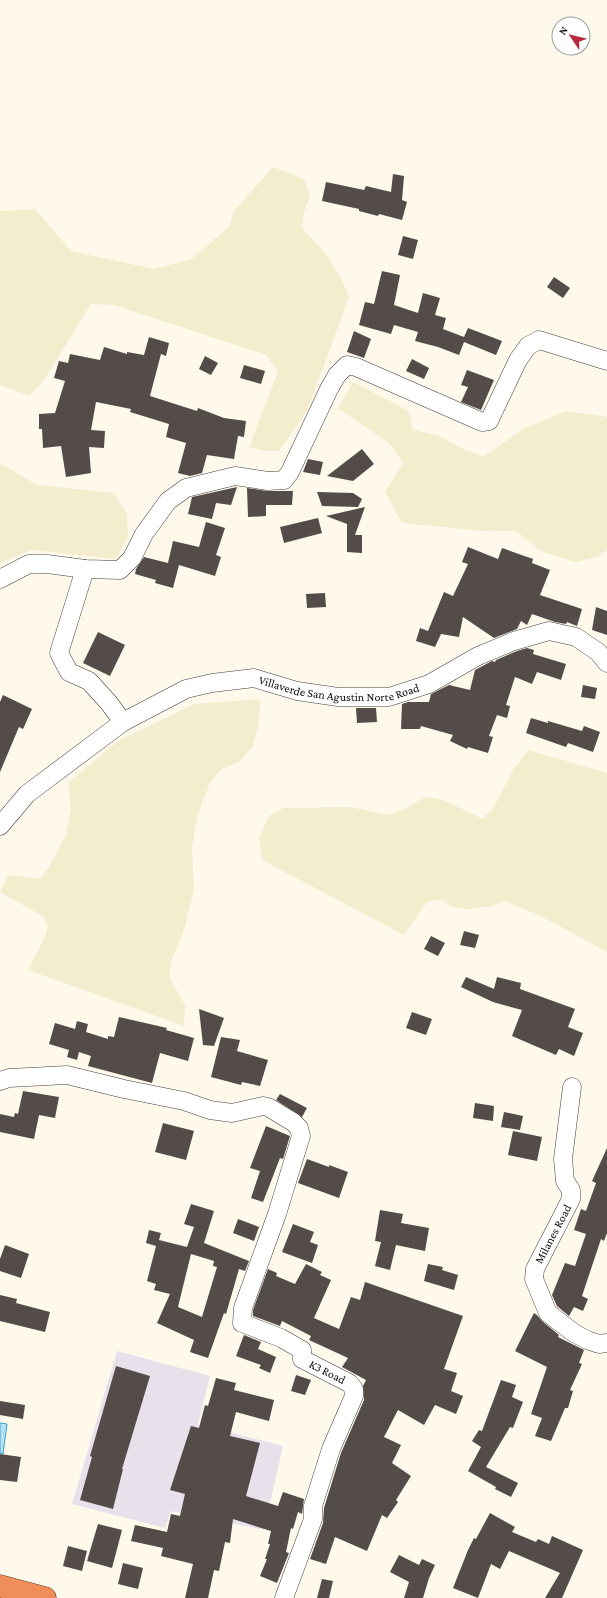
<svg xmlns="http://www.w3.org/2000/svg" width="607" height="1598" viewBox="0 0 607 1598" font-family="'Crimson Pro',serif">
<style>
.industrial{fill:#e8e0eb}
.farmland{fill:#f3eccd}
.water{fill:#b2e2f4;stroke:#3c9ec8}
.building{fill:#544c49;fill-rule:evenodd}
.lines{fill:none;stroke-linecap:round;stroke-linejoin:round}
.street-casing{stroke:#3f3f3f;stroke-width:19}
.highway-casing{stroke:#1d1d1d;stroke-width:23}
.street{stroke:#fff;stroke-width:18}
.highway{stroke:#ef8e59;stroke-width:22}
.labels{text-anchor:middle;stroke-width:4;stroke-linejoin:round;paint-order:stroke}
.street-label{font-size:12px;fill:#0c0c0c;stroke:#fff}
</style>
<rect width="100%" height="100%" fill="#fef9eb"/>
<polygon class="industrial" points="117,1351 210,1376 198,1424 283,1446 264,1530 171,1511 165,1528 72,1504"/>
<g class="farmland">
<polygon points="273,167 304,179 310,196 304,212 302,228 323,250 340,276 349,297 307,411 279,451 266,451 249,447 278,372 266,355 114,305 91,304 44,380 29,396 0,385 0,211 35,209 71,251 154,269 191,259 230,226 234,211"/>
<polygon points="353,382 409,411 413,430 437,435 465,450 484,456 525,428 566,411 607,417 607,550 598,557 575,562 541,551 516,531 484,531 402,523 385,492 403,463 390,444 338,408"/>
<polygon points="0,463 37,485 114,493 127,514 128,536 116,559 31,550 0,563"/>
<polygon points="260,699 259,722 253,746 240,761 219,771 209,785 198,814 192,847 194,889 184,930 172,959 169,977 185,1005 184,1026 28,970 43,941 48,927 44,917 0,892 8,875 40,879 49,867 66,835 71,809 68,783 118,741 194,704"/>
<polygon points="528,750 607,773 607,952 543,917 505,901 493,906 467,909 451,907 443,900 429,901 424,906 404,935 262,860 259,837 269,816 284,808 350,807 389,815 409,807 425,797 443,800 483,819 494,807 513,770"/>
</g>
<polygon class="water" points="0,1423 7,1424 3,1454 0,1453"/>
<g class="building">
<polygon points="393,174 404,176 402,200 407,202 402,220 379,214 378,216 359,211 359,209 322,201 326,182 364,190 366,186 391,192"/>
<polygon points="403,236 418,240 413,259 398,255"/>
<polygon points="382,271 400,275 394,305 418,313 423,293 440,298 435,315 446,318 443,329 464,337 468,328 502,341 496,355 464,342 459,355 438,347 415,341 418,332 394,325 391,334 359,325 365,302 374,304"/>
<polygon points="554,277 570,288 563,298 547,287"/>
<polygon points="354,331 371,339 364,358 347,352"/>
<polygon points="149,337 169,343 166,356 161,354 150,396 197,411 198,408 224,418 246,421 244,437 238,436 234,459 207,455 202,473 190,476 178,473 186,443 166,437 169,424 130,412 131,409 96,402 91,430 105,431 104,448 89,447 91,473 66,477 61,446 43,448 42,429 39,429 39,414 55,413 65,381 54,378 59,361 68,363 70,354 100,360 104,347 127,354 127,352 144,355"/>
<polygon points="205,356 218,363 211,375 199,369"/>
<polygon points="412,359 429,368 424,379 406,371"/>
<polygon points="244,365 265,371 261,384 240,378"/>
<polygon points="467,370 494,380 481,410 461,402 468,387 461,385"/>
<polygon points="362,449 374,464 353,481 327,476"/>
<polygon points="308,459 323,462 320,475 303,472"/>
<polygon points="237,487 231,505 216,503 212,519 188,514 192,497"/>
<polygon points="247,488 267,491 293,491 292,505 266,505 266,516 248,517"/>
<polygon points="317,492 353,493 362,499 358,507 322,506"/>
<polygon points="365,507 355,535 362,535 362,553 347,552 347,524 326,516"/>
<polygon points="318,518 322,533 284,543 280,527"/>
<polygon points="206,522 225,528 216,555 221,557 215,576 179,565 173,588 155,583 156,580 135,574 136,569 144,557 168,563 173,541 199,547"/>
<polygon points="468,547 498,559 502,548 533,559 532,563 550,570 540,595 582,609 577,626 567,622 566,624 555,622 532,614 527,625 521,621 517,629 494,638 463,617 459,637 441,634 435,647 416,641 420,628 428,631 444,592 453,596 468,564 462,562"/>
<polygon points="325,593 326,607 307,608 306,594"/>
<polygon points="596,607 607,611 607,635 592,630"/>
<polygon points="98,632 125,645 110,676 83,663"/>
<polygon points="527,648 534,650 533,654 566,664 561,680 537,672 532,684 515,677 506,705 510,706 507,718 497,715 489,736 493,737 488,753 468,747 467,749 450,741 453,735 421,726 420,729 401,729 402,704 408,702 429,702 431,694 449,685 470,690 475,670 492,661 495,662 496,660 517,651"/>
<polygon points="583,685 597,688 595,699 581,697"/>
<polygon points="3,695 32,709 23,729 19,727 0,772 0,702"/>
<polygon points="356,708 376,708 377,722 357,723"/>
<polygon points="531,718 548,723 548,721 582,731 584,726 600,732 593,752 568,743 566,747 526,733"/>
<polygon points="464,931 479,935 475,948 460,945"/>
<polygon points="431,936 445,943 438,956 424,949"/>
<polygon points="466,977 494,989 497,977 521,983 520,989 575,1009 568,1027 583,1033 574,1056 559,1049 556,1055 512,1036 522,1010 493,1002 461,987"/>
<polygon points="199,1009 224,1018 214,1046 203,1045"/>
<polygon points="412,1012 432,1019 426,1035 406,1028"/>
<polygon points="119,1017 167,1028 166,1030 194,1038 188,1061 160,1053 152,1083 88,1066 91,1056 79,1052 77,1060 67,1057 69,1050 49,1044 55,1023 75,1029 77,1021 88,1024 86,1032 108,1039 108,1036 114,1037"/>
<polygon points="221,1037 240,1040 237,1051 268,1060 260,1086 242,1082 241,1085 211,1077"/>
<polygon points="23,1091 59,1097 55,1118 39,1115 34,1139 0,1132 0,1114 14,1117 15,1113 18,1114"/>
<polygon points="280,1094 307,1108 302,1117 276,1100"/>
<polygon points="475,1103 494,1106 493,1121 473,1118"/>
<polygon points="504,1112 523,1116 520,1130 501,1127"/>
<polygon points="163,1123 194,1131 186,1160 155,1152"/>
<polygon points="266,1126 290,1136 283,1159 280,1158 263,1202 251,1198 260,1171 250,1168"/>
<polygon points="513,1131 542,1137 537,1161 508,1155"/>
<polygon points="607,1148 607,1233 604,1241 601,1239 582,1296 588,1299 583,1311 574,1307 569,1316 557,1306 552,1295 565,1263 575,1266 586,1234 574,1230 581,1209 586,1211 596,1183 592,1181"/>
<polygon points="307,1159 329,1167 329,1165 348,1172 339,1198 298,1183"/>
<path d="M191 1204 214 1211 204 1243 249 1261 245 1271 239 1269 226 1314 224 1313 208 1358 190 1352 194 1340 157 1323 170 1294 154 1290 156 1284 147 1281 156 1246 146 1243 149 1230 161 1233 159 1240 187 1247 194 1227 184 1224ZM191 1254 214 1261 213 1266 217 1267 202 1317 178 1307Z"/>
<polygon points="380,1210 403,1214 401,1223 429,1228 425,1251 396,1245 390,1270 375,1266 381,1242 375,1241"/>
<polygon points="238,1219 259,1227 254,1241 233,1233"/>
<polygon points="293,1224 314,1232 310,1242 318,1245 312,1263 282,1252"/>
<polygon points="5,1245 29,1254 21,1278 0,1271 0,1259"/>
<polygon points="306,1264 322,1272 320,1275 331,1280 314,1318 339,1329 351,1297 360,1300 365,1282 463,1316 444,1369 457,1373 451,1391 463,1396 456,1414 435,1405 424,1425 398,1410 384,1437 401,1445 392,1463 411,1476 396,1500 398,1502 387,1518 382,1515 367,1551 335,1537 326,1564 310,1559 323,1523 324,1508 341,1453 364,1400 363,1386 366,1380 342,1367 348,1358 309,1340 311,1336 282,1321 280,1326 253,1316 253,1310 268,1269 277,1273 276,1276 295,1284"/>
<polygon points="428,1264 443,1267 442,1270 458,1275 454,1290 424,1281"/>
<polygon points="0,1295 17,1299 16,1303 50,1312 45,1332 0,1321"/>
<polygon points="534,1313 537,1315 542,1321 559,1335 558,1337 584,1350 579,1363 582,1364 570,1390 573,1391 568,1408 565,1408 551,1441 535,1436 542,1418 531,1414 547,1367 515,1351"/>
<polygon points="244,1335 261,1342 258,1349 276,1357 270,1373 259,1368 261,1365 236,1356"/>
<polygon points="116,1366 150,1376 122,1469 123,1469 113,1509 80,1500 92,1457 90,1456"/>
<polygon points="296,1375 311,1380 305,1395 291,1391"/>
<polygon points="216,1378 236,1383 234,1390 274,1400 269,1421 236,1412 230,1436 260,1443 246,1496 278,1506 283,1492 304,1499 302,1514 298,1512 293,1529 291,1528 286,1552 289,1553 277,1583 260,1576 267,1559 265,1559 270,1544 268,1544 271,1531 233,1519 230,1543 225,1542 219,1571 214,1570 208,1598 185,1598 193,1564 161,1556 163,1548 131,1541 135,1525 167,1532 171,1514 180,1516 185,1494 170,1490 191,1426 199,1428 205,1405 208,1406"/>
<polygon points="501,1380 516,1385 512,1397 523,1402 513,1428 510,1427 486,1467 518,1483 511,1497 495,1489 496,1487 468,1471 481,1447 472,1441 479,1430 482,1431"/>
<polygon points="0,1401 25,1405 23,1419 0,1415"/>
<polygon points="0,1454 21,1457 17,1482 0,1480"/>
<polygon points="490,1513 515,1527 512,1532 536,1542 538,1539 549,1544 552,1536 583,1550 562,1598 545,1598 560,1573 509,1551 500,1569 491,1564 478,1598 453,1588 468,1550 474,1538 476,1539"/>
<polygon points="98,1524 122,1530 112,1568 87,1561"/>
<polygon points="68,1546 87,1551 82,1571 63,1566"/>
<polygon points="399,1555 419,1565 422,1559 435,1565 429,1578 423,1598 404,1598 409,1582 390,1572"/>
<polygon points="123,1563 143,1568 138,1589 118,1584"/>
<polygon points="322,1579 333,1581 329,1598 317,1598"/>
</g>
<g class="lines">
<defs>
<g id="street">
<polyline points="85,569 59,653 69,672 89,681 109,703 123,722"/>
<polyline points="0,579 29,564 47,564 85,569 120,570 132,558 144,534 168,501 186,488 235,476 268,481 284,480 290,472 329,389 337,375 347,365 356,367 482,422 489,421 518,360 528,346 539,340 607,361"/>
<path id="s1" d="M0 826 27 794 123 722 186 689 212 683 254 678 297 691 338 697H389L429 684 478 656 514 641 549 631 576 637 598 652 607 663"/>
<path id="s2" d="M0 1081 9 1078 67 1075 124 1089 184 1101 210 1110 232 1113 263 1106 268 1107 293 1122 299 1128 301 1136 277 1214 243 1308 242 1323 281 1338 302 1350V1359L349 1383 354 1389V1396L331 1449 313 1506V1519L284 1598"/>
<polyline points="572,1087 563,1159 565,1181 571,1190 571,1199 535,1269 534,1279 548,1313 574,1333 587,1340 599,1344 607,1343"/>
</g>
<polyline id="highway" points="0,1586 45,1598"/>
</defs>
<use href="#street" class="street-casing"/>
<use href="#highway" class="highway-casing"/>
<use href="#street" class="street"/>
<use href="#highway" class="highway"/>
</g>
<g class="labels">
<g class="street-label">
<text dy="4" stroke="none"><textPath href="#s1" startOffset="389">Villaverde San Agustin Norte Road</textPath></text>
<text transform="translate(553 1234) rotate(-62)" y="4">Milanes Road</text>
<text dy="4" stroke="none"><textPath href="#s2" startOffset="620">K3 Road</textPath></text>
</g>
</g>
<g transform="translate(571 36) rotate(305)"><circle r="19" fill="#ffffff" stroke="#9e9e9e"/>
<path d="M0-3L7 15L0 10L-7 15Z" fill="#b62a3f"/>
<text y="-6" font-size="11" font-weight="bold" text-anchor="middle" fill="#0c0c0c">N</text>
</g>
</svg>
